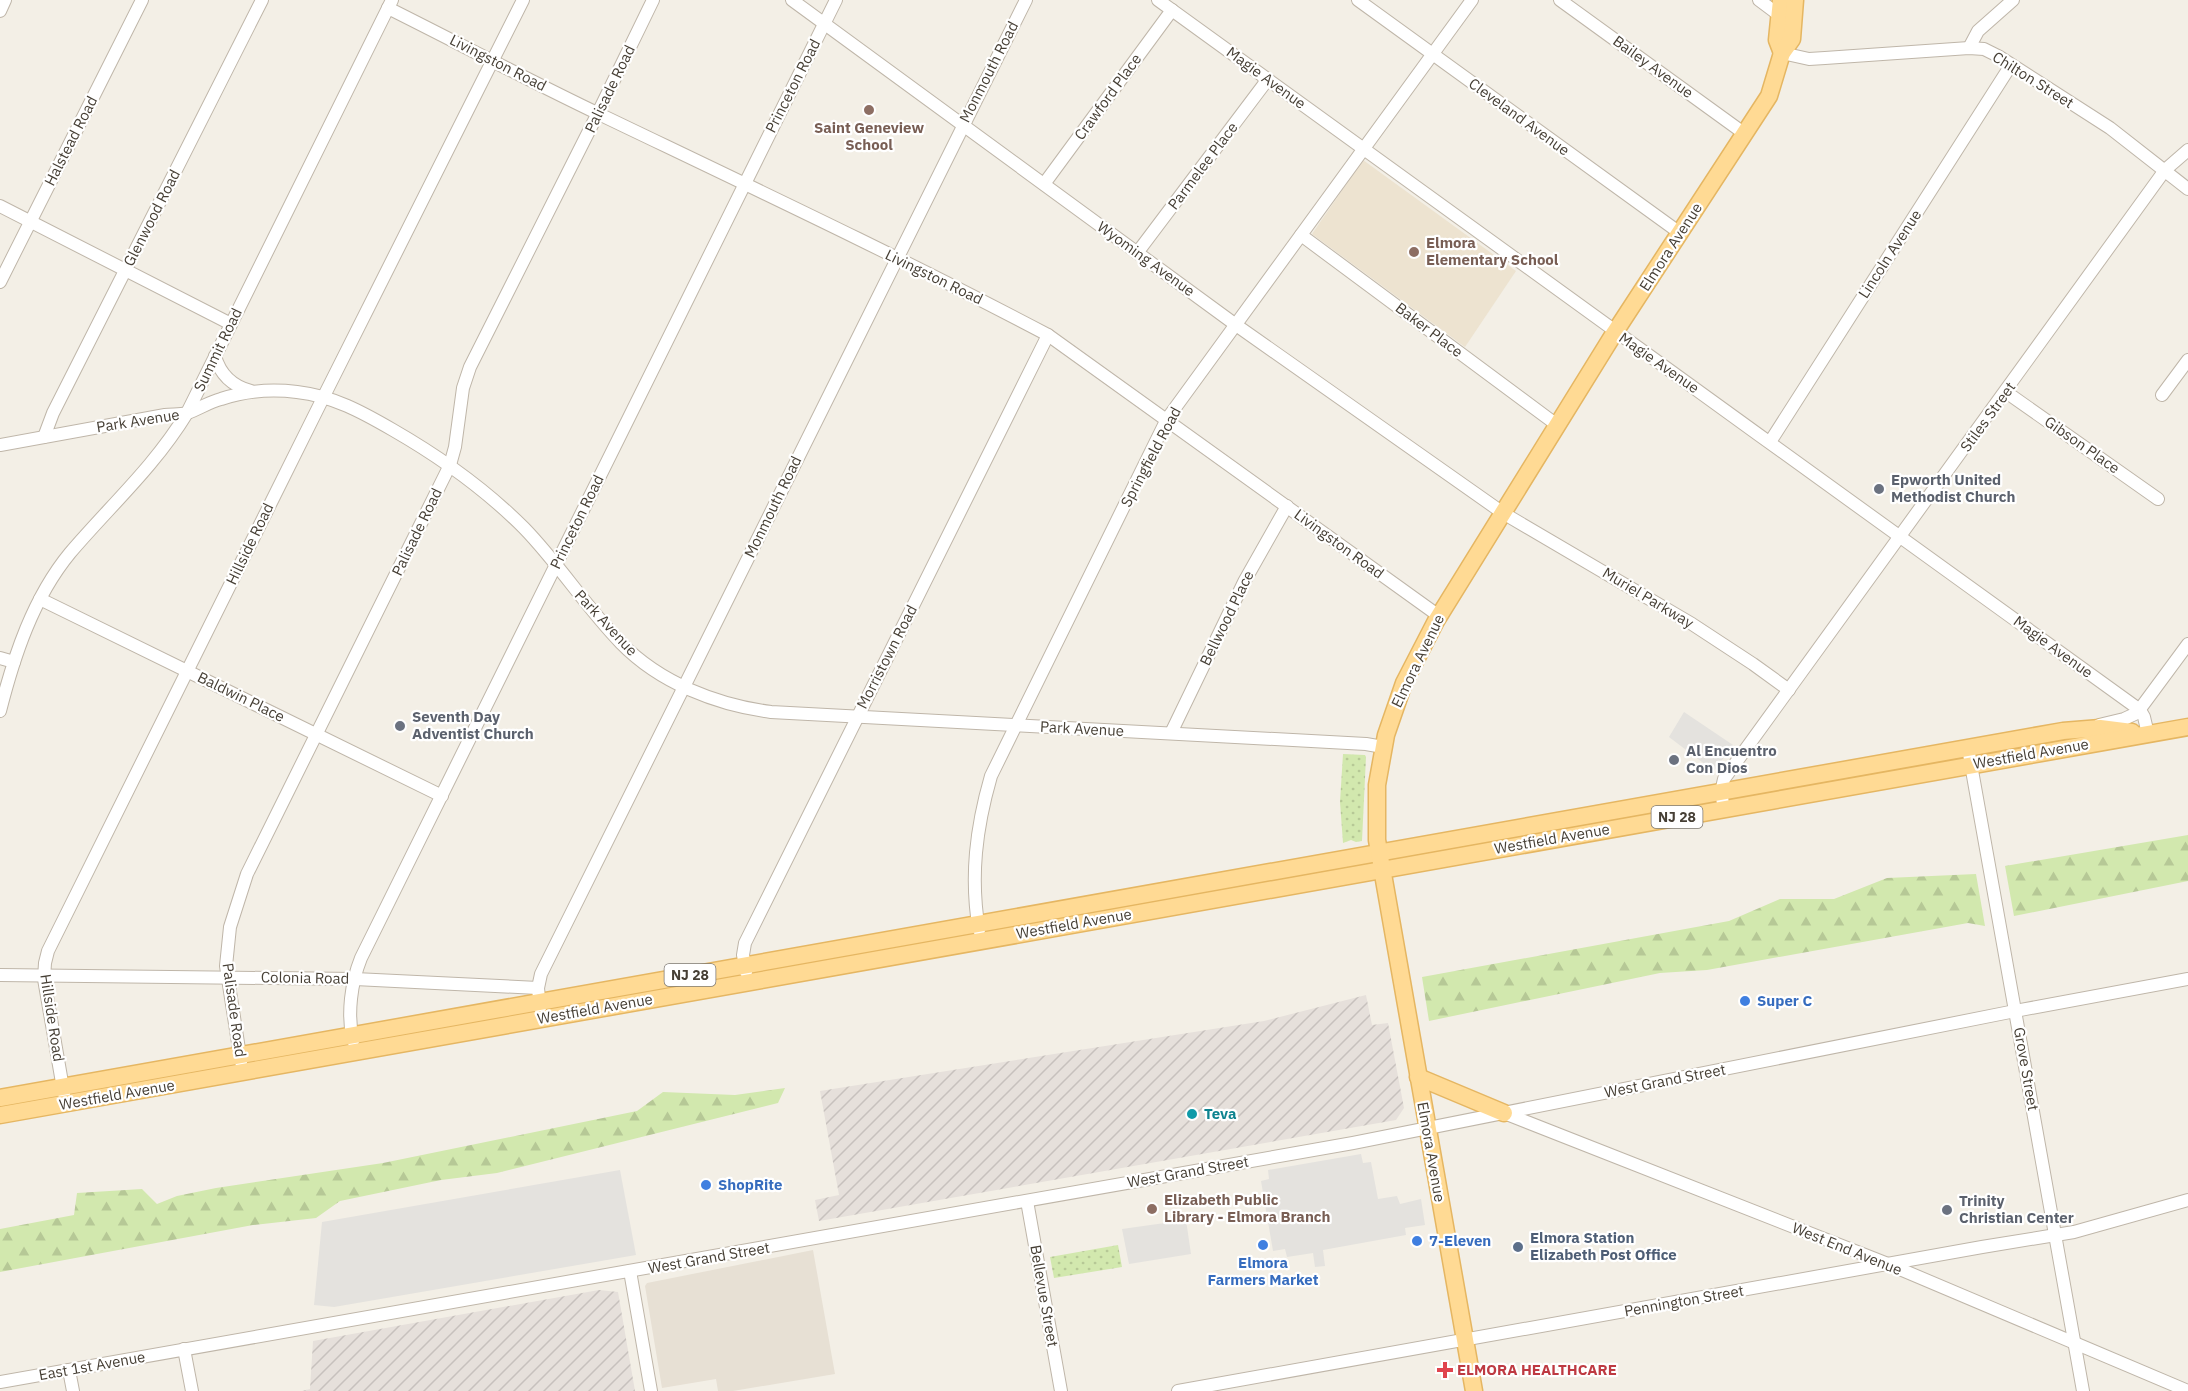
<svg xmlns="http://www.w3.org/2000/svg" width="2188" height="1391" viewBox="0 0 2188 1391" font-family="'IBM Plex Sans',sans-serif">
<style>
.residential{fill:#e7e0d4}
.industrial{fill:url(#industrial-furrows)}
.education{fill:#ede3d0}
.grass{fill:url(#grass-dots)}
.forest{fill:url(#forest-firs)}
.parking{fill:#e4e2de}
.lines{fill:none;stroke-linecap:round;stroke-linejoin:round}
.minor-casing{stroke:#bfb6a9;stroke-width:14}
.major-casing{stroke:#e5b662;stroke-width:19}
.minor{stroke:#fff;stroke-width:12}
.major{stroke:#ffda94;stroke-width:16}
.education-dot{fill:#8d6e63;stroke:#fff;stroke-width:2}
.worship-dot{fill:#6b7280;stroke:#fff;stroke-width:2}
.shop-dot{fill:#3f7fe0;stroke:#fff;stroke-width:2}
.culture-dot{fill:#0f9aa8;stroke:#fff;stroke-width:2}
.service-dot{fill:#5c6f8a;stroke:#fff;stroke-width:2}
.health-dot{fill:#e0444e;stroke:#fff;stroke-width:2}
.labels{text-anchor:middle;stroke-width:4.5;stroke-linejoin:round;paint-order:stroke}
.shield{fill:#fff;stroke:#7e7972;stroke-width:1.5}
.shield-label{font-size:14px;font-weight:bold;fill:#463f35}
.street-label{font-size:15px;fill:#463f35;stroke:#fff}
.education-label{font-size:15px;font-weight:bold;fill:#785e54;stroke:#fff;text-anchor:start}
.worship-label{font-size:15px;font-weight:bold;fill:#5b616d;stroke:#fff;text-anchor:start}
.shop-label{font-size:15px;font-weight:bold;fill:#366cbe;stroke:#fff;text-anchor:start}
.culture-label{font-size:15px;font-weight:bold;fill:#0d838f;stroke:#fff;text-anchor:start}
.service-label{font-size:15px;font-weight:bold;fill:#4e5e75;stroke:#fff;text-anchor:start}
.health-label{font-size:15px;font-weight:bold;fill:#be3a42;stroke:#fff;text-anchor:start}
</style>
<defs>
<pattern id="industrial-furrows" width="10" height="10" patternUnits="userSpaceOnUse" patternTransform="scale(1.5)"><rect width="10" height="10" fill="#e6e0db"/><path d="M-1 1l2-2M0 10L10 0M9 11l2-2" fill="none" stroke="#c7c1bd"/></pattern>
<pattern id="grass-dots" width="8" height="8" patternUnits="userSpaceOnUse" patternTransform="scale(1.5)"><rect width="8" height="8" fill="#d2e8ae"/><path d="M2 2h.1M6 6h.1" fill="none" stroke="#b6c896" stroke-width="1.8" stroke-linecap="round"/></pattern>
<pattern id="forest-firs" width="22" height="20" patternUnits="userSpaceOnUse" patternTransform="scale(1.5)"><rect width="22" height="20" fill="#d2e8ae"/><path d="M5 1l3.5 6h-7zM16 11l3.5 6h-7z" fill="#b6c896"/></pattern>
</defs>
<rect width="100%" height="100%" fill="#f3efe6"/>
<polygon class="residential" points="813,1250 835,1374 733,1391 718,1391 716,1379 662,1388 645,1286 647,1283"/>
<g class="industrial">
<polygon points="1366,995 1372,1025 1388,1023 1404,1108 1396,1120 819,1221 815,1200 839,1195 820,1091 1264,1021"/>
<polygon points="599,1290 618,1292 635,1391 302,1391 310,1389 313,1341"/>
</g>
<polygon class="education" points="1363,160 1516,271 1465,347 1312,234"/>
<g class="grass">
<polygon points="1343,754 1365,755 1366,757 1362,841 1356,842 1351,840 1343,843 1340,802"/>
<polygon points="1118,1245 1122,1267 1054,1278 1050,1257"/>
</g>
<g class="forest">
<polygon points="2188,835 2188,881 2014,916 2005,866"/>
<polygon points="1976,874 1985,926 1968,923 1707,970 1660,973 1429,1021 1422,977 1729,921 1780,899 1834,899 1887,878"/>
<polygon points="785,1088 778,1103 497,1173 441,1180 340,1201 316,1218 253,1225 0,1272 0,1229 74,1215 77,1193 142,1189 157,1204 177,1196 216,1188 383,1163 637,1111 663,1092 735,1095"/>
</g>
<g class="parking">
<polygon points="1684,712 1733,745 1714,771 1669,737"/>
<polygon points="1361,1154 1363,1163 1371,1162 1378,1199 1397,1196 1400,1204 1421,1199 1425,1225 1405,1228 1406,1235 1323,1250 1325,1266 1315,1267 1313,1253 1287,1257 1285,1249 1273,1251 1261,1181 1269,1179 1268,1170"/>
<polygon points="620,1170 636,1255 334,1307 314,1305 322,1222"/>
<polygon points="1186,1220 1191,1254 1129,1264 1122,1229"/>
</g>
<g class="lines">
<defs>
<g id="minor">
<polyline points="792,0 1236,325 1503,513 1692,624 1753,664 1789,690"/>
<path d="M1158 0C1486 237 1812 474 2140 710L2144 717 2148 734"/>
<polyline points="1358,0 1680,233"/>
<polyline points="1560,0 1745,134"/>
<polyline points="1759,0 1779,15"/>
<path d="M388 8C458 43 528 80 599 114 749 186 900 257 1048 335L1439 616"/>
<polyline points="0,11 5,0"/>
<polyline points="1969,48 1978,31 2013,0"/>
<polyline points="1782,53 1809,59 1825,58 1969,48 1984,49 1998,56 2110,128 2188,189"/>
<polyline points="1044,184 1172,10"/>
<polyline points="0,206 231,324"/>
<polyline points="1301,235 1557,425"/>
<polyline points="1137,253 1268,79"/>
<polyline points="0,282 142,0"/>
<path d="M215 356C220 374 232 386 251 391"/>
<polyline points="2006,392 2158,499"/>
<polyline points="2162,395 2188,360"/>
<polyline points="44,437 53,413 262,0"/>
<polyline points="1770,442 2011,65"/>
<path d="M0 445 165 415C172 414 180 415 187 413 199 409 209 402 221 399 245 391 272 389 297 392 333 396 362 412 393 430 440 457 485 489 524 528 559 564 586 607 621 643 660 683 717 705 771 712L1366 744 1383 747"/>
<polyline points="40,599 442,796"/>
<polyline points="0,658 14,662"/>
<path d="M0 711C14 656 33 598 70 553 110 506 154 467 187 413L392 0"/>
<polyline points="2099,725 2124,719 2137,713 2188,644"/>
<polyline points="1171,733 1244,582 1287,506"/>
<polyline points="1968,748 2083,1391"/>
<polyline points="1724,809 1721,792 1724,779 2165,170 2188,150"/>
<path d="M979 930C970 877 976 828 991 776L1167 419 1472 0"/>
<polyline points="746,972 743,955 745,943 1048,335"/>
<polyline points="0,975 355,979 538,988"/>
<polyline points="540,1008 538,988 541,974 1026,0"/>
<path d="M353 1041C347 1014 351 983 361 958L836 0"/>
<polyline points="241,1062 226,966 230,927 247,874 450,465 455,447 463,388 470,367 598,113 653,0"/>
<polyline points="64,1094 44,979 45,963 48,951 324,396 523,0"/>
<polyline points="1504,1113 1888,1264 2188,1391"/>
<polyline points="1027,1201 1061,1391"/>
<polyline points="630,1271 651,1391"/>
<polyline points="184,1349 192,1391"/>
<polyline points="69,1370 73,1391"/>
<polyline points="0,1382 1353,1143 2015,1011 2188,979"/>
<polyline points="1178,1391 1982,1247 2074,1232 2188,1200"/>
</g>
<g id="major">
<polyline points="1781,0 1777,40 1782,53"/>
<polyline points="1418,1077 1504,1113"/>
<polyline points="0,1098 2063,731 2100,728 2132,732"/>
<polyline points="0,1115 2188,727"/>
<polyline points="1474,1391 1377,840 1377,785 1386,735 1404,683 1436,621 1615,332 1769,96 1782,53 1792,39 1795,0"/>
</g>
</defs>
<use href="#minor" class="minor-casing"/>
<use href="#major" class="major-casing"/>
<use href="#minor" class="minor"/>
<use href="#major" class="major"/>
</g>
<g class="education-dot">
<circle cx="869" cy="110" r="6"/>
<circle cx="1414" cy="252" r="6"/>
<circle cx="1152" cy="1209" r="6"/>
</g>
<g class="worship-dot">
<circle cx="1879" cy="489" r="6"/>
<circle cx="400" cy="726" r="6"/>
<circle cx="1674" cy="760" r="6"/>
<circle cx="1947" cy="1210" r="6"/>
</g>
<g class="shop-dot">
<circle cx="1745" cy="1001" r="6"/>
<circle cx="706" cy="1185" r="6"/>
<circle cx="1417" cy="1241" r="6"/>
<circle cx="1263" cy="1245" r="6"/>
</g>
<circle class="culture-dot" cx="1192" cy="1114" r="6"/>
<circle class="service-dot" cx="1518" cy="1247" r="6"/>
<path class="health-dot" d="M1442 1361h6v6h6v6h-6v6h-6v-6h-6v-6h6z"/>
<g class="labels">
<g class="shield">
<rect x="1651.5" y="806" width="51" height="22" rx="4.5"/>
<rect x="664.5" y="964" width="51" height="22" rx="4.5"/>
</g>
<g class="shield-label">
<text x="1677" y="822">NJ 28</text>
<text x="690" y="980">NJ 28</text>
</g>
<g class="street-label">
<text transform="translate(498 63) rotate(27)" y="5">Livingston Road</text>
<text transform="translate(1653 67) rotate(36)" y="5">Bailey Avenue</text>
<text transform="translate(989 72) rotate(-63)" y="5">Monmouth Road</text>
<text transform="translate(1266 78) rotate(36)" y="5">Magie Avenue</text>
<text transform="translate(2033 80) rotate(32)" y="5">Chilton Street</text>
<text transform="translate(793 86) rotate(-63)" y="5">Princeton Road</text>
<text transform="translate(610 89) rotate(-64)" y="5">Palisade Road</text>
<text transform="translate(1108 97) rotate(-54)" y="5">Crawford Place</text>
<text transform="translate(1519 117) rotate(36)" y="5">Cleveland Avenue</text>
<text transform="translate(71 141) rotate(-63)" y="5">Halstead Road</text>
<text transform="translate(1203 166) rotate(-53)" y="5">Parmelee Place</text>
<text transform="translate(152 218) rotate(-63)" y="5">Glenwood Road</text>
<text transform="translate(1671 247) rotate(-57)" y="5">Elmora Avenue</text>
<text transform="translate(1890 254) rotate(-57)" y="5">Lincoln Avenue</text>
<text transform="translate(1146 259) rotate(36)" y="5">Wyoming Avenue</text>
<text transform="translate(934 277) rotate(26)" y="5">Livingston Road</text>
<text transform="translate(1429 330) rotate(37)" y="5">Baker Place</text>
<text transform="translate(218 350) rotate(-64)" y="5">Summit Road</text>
<text transform="translate(1659 363) rotate(35)" y="5">Magie Avenue</text>
<text transform="translate(1988 417) rotate(-54)" y="5">Stiles Street</text>
<text transform="translate(138 421) rotate(-9)" y="5">Park Avenue</text>
<text transform="translate(2082 445) rotate(35)" y="5">Gibson Place</text>
<text transform="translate(1151 457) rotate(-62)" y="5">Springfield Road</text>
<text transform="translate(773 507) rotate(-64)" y="5">Monmouth Road</text>
<text transform="translate(577 522) rotate(-64)" y="5">Princeton Road</text>
<text transform="translate(417 532) rotate(-64)" y="5">Palisade Road</text>
<text transform="translate(250 544) rotate(-64)" y="5">Hillside Road</text>
<text transform="translate(1339 544) rotate(36)" y="5">Livingston Road</text>
<text transform="translate(1648 598) rotate(31)" y="5">Muriel Parkway</text>
<text transform="translate(1227 618) rotate(-64)" y="5">Bellwood Place</text>
<text transform="translate(606 623) rotate(47)" y="5">Park Avenue</text>
<text transform="translate(2053 647) rotate(36)" y="5">Magie Avenue</text>
<text transform="translate(887 657) rotate(-63)" y="5">Morristown Road</text>
<text transform="translate(1418 661) rotate(-64)" y="5">Elmora Avenue</text>
<text transform="translate(241 697) rotate(26)" y="5">Baldwin Place</text>
<text transform="translate(1082 729) rotate(3)" y="5">Park Avenue</text>
<text transform="translate(2031 754) rotate(-10)" y="5">Westfield Avenue</text>
<text transform="translate(1552 839) rotate(-10)" y="5">Westfield Avenue</text>
<text transform="translate(1074 924) rotate(-10)" y="5">Westfield Avenue</text>
<text transform="translate(305 978) rotate(1)" y="5">Colonia Road</text>
<text transform="translate(595 1009) rotate(-10)" y="5">Westfield Avenue</text>
<text transform="translate(234 1010) rotate(82)" y="5">Palisade Road</text>
<text transform="translate(52 1018) rotate(81)" y="5">Hillside Road</text>
<text transform="translate(2026 1069) rotate(80)" y="5">Grove Street</text>
<text transform="translate(1665 1081) rotate(-11)" y="5">West Grand Street</text>
<text transform="translate(117 1095) rotate(-10)" y="5">Westfield Avenue</text>
<text transform="translate(1431 1152) rotate(80)" y="5">Elmora Avenue</text>
<text transform="translate(1188 1172) rotate(-10)" y="5">West Grand Street</text>
<text transform="translate(1847 1249) rotate(22)" y="5">West End Avenue</text>
<text transform="translate(709 1258) rotate(-10)" y="5">West Grand Street</text>
<text transform="translate(1044 1296) rotate(80)" y="5">Bellevue Street</text>
<text transform="translate(1684 1301) rotate(-10)" y="5">Pennington Street</text>
<text transform="translate(92 1366) rotate(-10)" y="5">East 1st Avenue</text>
</g>
<g class="education-label">
<text x="869" y="133" text-anchor="middle">Saint Geneview<tspan x="869" dy="17">School</tspan></text>
<text x="1426" y="248">Elmora<tspan x="1426" dy="17">Elementary School</tspan></text>
<text x="1164" y="1205">Elizabeth Public<tspan x="1164" dy="17">Library - Elmora Branch</tspan></text>
</g>
<g class="worship-label">
<text x="1891" y="485">Epworth United<tspan x="1891" dy="17">Methodist Church</tspan></text>
<text x="412" y="722">Seventh Day<tspan x="412" dy="17">Adventist Church</tspan></text>
<text x="1686" y="756">Al Encuentro<tspan x="1686" dy="17">Con Dios</tspan></text>
<text x="1959" y="1206">Trinity<tspan x="1959" dy="17">Christian Center</tspan></text>
</g>
<g class="shop-label">
<text x="1757" y="1006">Super C</text>
<text x="718" y="1190">ShopRite</text>
<text x="1429" y="1246">7-Eleven</text>
<text x="1263" y="1268" text-anchor="middle">Elmora<tspan x="1263" dy="17">Farmers Market</tspan></text>
</g>
<g class="culture-label">
<text x="1204" y="1119">Teva</text>
</g>
<g class="service-label">
<text x="1530" y="1243">Elmora Station<tspan x="1530" dy="17">Elizabeth Post Office</tspan></text>
</g>
<g class="health-label">
<text x="1457" y="1375">ELMORA HEALTHCARE</text>
</g>
</g>
</svg>
